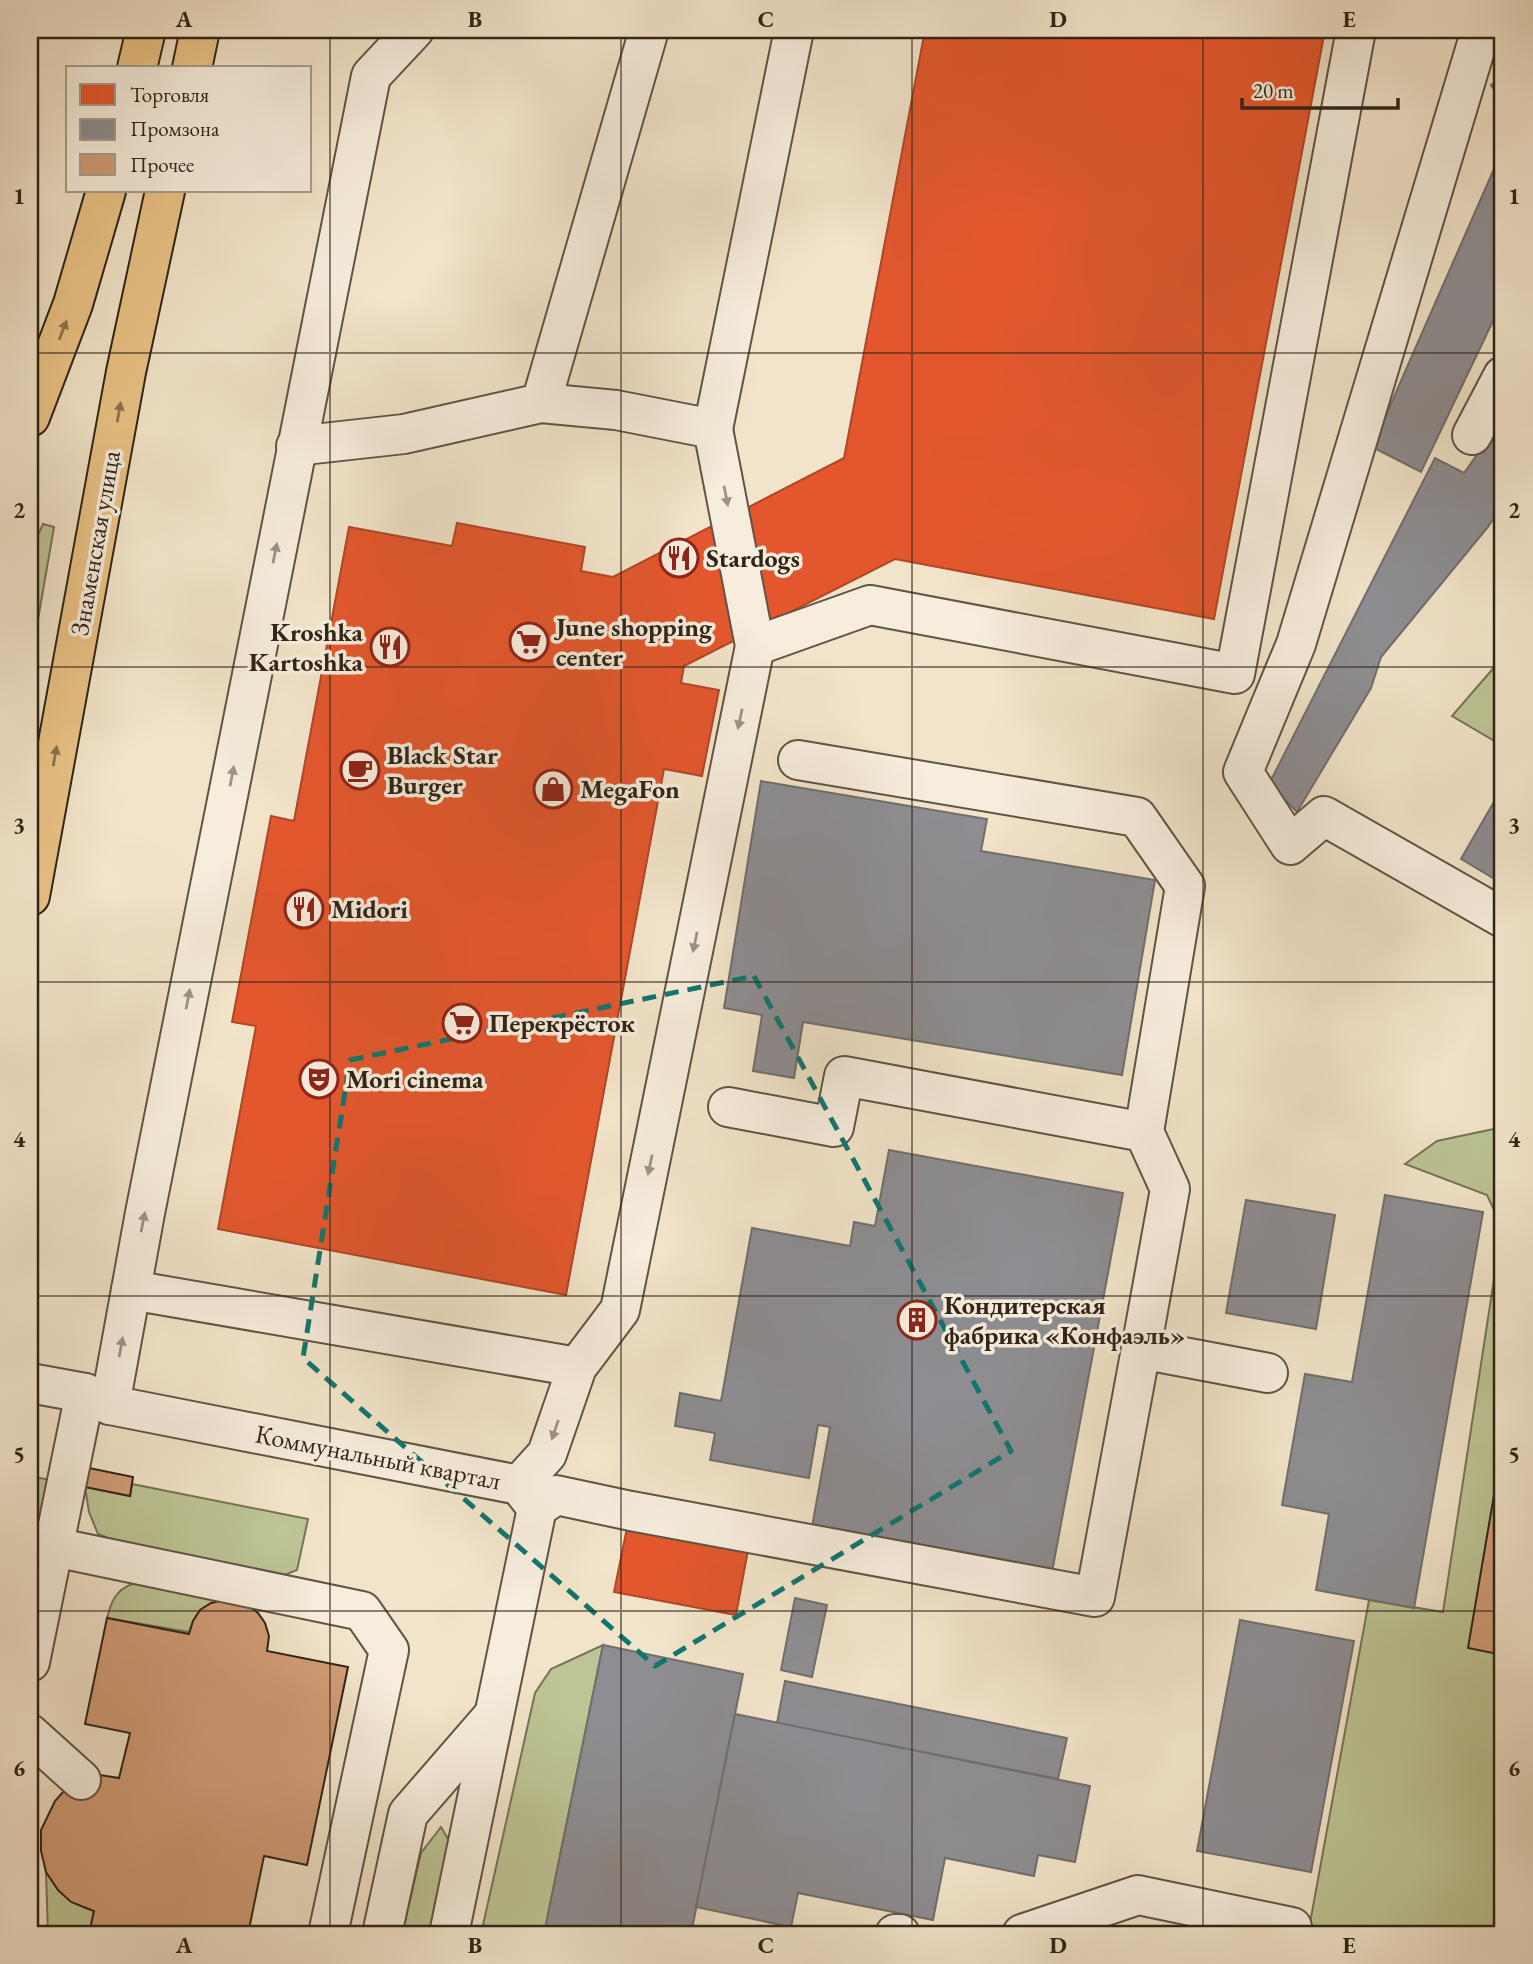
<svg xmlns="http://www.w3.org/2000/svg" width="1533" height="1964" viewBox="0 0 1533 1964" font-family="'EB Garamond',serif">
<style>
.green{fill:#bdc495;stroke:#767456;stroke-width:2}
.shops{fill:#e4572e;stroke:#ae4827;stroke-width:2}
.industry{fill:#8d8d92;stroke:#716e6d;stroke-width:2}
.building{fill:#d29c77;stroke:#2f2417;stroke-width:2}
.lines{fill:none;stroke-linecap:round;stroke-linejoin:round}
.minor-casing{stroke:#605444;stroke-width:42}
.major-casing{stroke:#2f2417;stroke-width:42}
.minor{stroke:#f7eddd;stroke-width:38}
.major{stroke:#e9c285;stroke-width:38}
.oneway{fill:#8c734e}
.oneway2{fill:#9d9384}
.marked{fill:none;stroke:#0f766e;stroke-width:5;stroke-dasharray:14 9;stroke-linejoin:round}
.grid{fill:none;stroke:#2f2417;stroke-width:2;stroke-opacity:0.55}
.labels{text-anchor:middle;stroke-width:7;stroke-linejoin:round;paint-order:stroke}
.street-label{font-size:26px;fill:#2f2417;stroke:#f7eddd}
.poi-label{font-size:26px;font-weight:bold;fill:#2f2417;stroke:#f7eddd;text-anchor:start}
.neatline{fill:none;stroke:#2f2417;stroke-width:2.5}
.grid-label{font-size:23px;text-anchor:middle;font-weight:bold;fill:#2f2417}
</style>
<rect width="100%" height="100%" fill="#f2e4ca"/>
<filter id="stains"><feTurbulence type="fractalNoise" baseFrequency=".00286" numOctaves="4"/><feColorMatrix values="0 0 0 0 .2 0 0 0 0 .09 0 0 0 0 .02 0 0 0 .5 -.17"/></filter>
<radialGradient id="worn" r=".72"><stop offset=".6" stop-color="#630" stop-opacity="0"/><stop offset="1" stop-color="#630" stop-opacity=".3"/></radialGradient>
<g class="green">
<polygon points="43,524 54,527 30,666 30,553"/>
<polygon points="1503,657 1503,746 1452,716"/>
<polygon points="1503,1127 1503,1934 1308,1934 1369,1600 1443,1612 1502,1227 1487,1195 1405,1164 1437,1141"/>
<polygon points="30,1476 50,1480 30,1572"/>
<polygon points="132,1484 308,1519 297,1570 282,1576 121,1543 98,1534 89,1512 85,1487 130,1496"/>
<path d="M132 1584H146L223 1600C203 1609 196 1610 189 1632L107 1618C111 1602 116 1590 132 1584Z"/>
<polygon points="603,1645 544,1934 481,1934 535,1693 551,1669"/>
<polygon points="441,1827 451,1844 431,1934 402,1934 421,1853"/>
<path d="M46 1872C60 1892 70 1904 94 1911L89 1934 70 1931 69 1934H48Z"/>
</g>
<g class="shops">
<polygon points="925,30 1325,30 1214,619 895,559 684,666 681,683 719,690 702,776 664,769 566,1295 218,1229 256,1026 232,1022 271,816 294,821 349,527 452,546 457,523 585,547 581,571 613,577 844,458"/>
<polygon points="627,1528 748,1550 736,1615 614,1592"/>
</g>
<g class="industry">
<polygon points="1503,77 1503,104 1491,85"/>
<polygon points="1497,162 1503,165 1503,300 1421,472 1372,447"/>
<polygon points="1503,418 1503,504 1488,527 1381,657 1371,688 1297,812 1269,784 1435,458 1464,473"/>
<polygon points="761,781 987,819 981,851 1155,880 1122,1075 803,1022 794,1078 753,1071 762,1015 724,1008"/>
<polygon points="1502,788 1503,789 1503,884 1461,859"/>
<polygon points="889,1150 1123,1193 1052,1572 812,1527 830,1427 818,1425 809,1478 710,1460 715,1433 675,1426 680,1393 721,1401 752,1228 850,1246 854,1222 875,1226"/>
<polygon points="1385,1195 1483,1212 1414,1608 1316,1590 1329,1514 1282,1505 1305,1374 1352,1382"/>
<polygon points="1246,1200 1335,1215 1316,1329 1226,1313"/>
<polygon points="795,1598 827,1605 812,1677 781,1670"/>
<polygon points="1240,1620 1354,1641 1311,1872 1197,1851"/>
<polygon points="603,1645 743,1674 691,1934 544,1934"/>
<polygon points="785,1681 1067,1738 1058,1779 777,1723"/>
<polygon points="735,1714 1090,1786 1075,1862 1038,1855 1034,1876 945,1858 933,1920 798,1893 791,1927 696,1907"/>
</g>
<g class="building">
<polygon points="89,1468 133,1477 130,1496 85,1487"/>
<polygon points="1496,1483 1503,1485 1503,1655 1468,1648"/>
<polygon points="223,1600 248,1605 258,1613 265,1623 269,1636 267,1651 348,1667 307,1865 264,1856 248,1934 89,1934 94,1911 71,1902 58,1890 46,1872 41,1851 41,1830 55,1801 63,1792 81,1780 100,1775 119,1778 130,1733 85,1724 107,1618 189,1634 193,1621 200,1610 211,1603"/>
</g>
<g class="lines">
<defs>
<g id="minor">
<polyline points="1481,30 1296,644 1243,772 1290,845 1324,816 1503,918"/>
<polyline points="541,403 649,30"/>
<polyline points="1472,435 1503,376"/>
<polyline points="296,446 404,434 541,403 616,410 713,429 794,30"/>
<polyline points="755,646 870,605 1235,674 1356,30"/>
<polyline points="798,760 1137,817 1185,886 1144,1132"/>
<polyline points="728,1107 834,1127 844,1076 1144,1132 1170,1189 1141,1349"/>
<polyline points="131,1290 577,1367"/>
<polyline points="30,1383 85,1393 110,1405 519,1485 537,1508 449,1934"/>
<polyline points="110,1405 145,1213 371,76 414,30"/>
<polyline points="519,1485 547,1454 577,1367 620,1310 755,646 713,429"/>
<polyline points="537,1508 556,1495 631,1511 1095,1597 1141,1349 1268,1373"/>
<polyline points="54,1547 362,1611 389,1650 328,1934"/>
<polyline points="30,1662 85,1393"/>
<polyline points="30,1734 81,1780"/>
<polyline points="382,1934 408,1814 493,1716"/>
<polyline points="895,1934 900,1934"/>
<polyline points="1022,1934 1138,1895 1292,1927"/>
</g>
<g id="major">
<polyline points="137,68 146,30"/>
<polyline points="192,68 200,30"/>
<polyline points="30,417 73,304 106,191"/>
<polyline points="30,896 126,372 165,191"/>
</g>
</defs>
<use href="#minor" class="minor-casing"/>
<use href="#major" class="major-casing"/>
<use href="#minor" class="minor"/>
<use href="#major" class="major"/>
</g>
<defs><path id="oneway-solid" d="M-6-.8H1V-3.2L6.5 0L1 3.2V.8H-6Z" transform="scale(1.75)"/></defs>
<g class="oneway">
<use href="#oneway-solid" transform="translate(63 330) rotate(-69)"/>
<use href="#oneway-solid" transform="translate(119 412) rotate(-80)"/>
<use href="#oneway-solid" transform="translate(55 756) rotate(-80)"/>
</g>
<g class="oneway2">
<use href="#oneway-solid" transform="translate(726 496) rotate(79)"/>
<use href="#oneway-solid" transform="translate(275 553) rotate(-79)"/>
<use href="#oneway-solid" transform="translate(740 719) rotate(102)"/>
<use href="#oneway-solid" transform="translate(232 776) rotate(-79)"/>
<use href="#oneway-solid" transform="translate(695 942) rotate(102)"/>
<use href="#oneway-solid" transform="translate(188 999) rotate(-79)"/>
<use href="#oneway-solid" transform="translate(650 1165) rotate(102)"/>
<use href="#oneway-solid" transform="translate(143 1222) rotate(-79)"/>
<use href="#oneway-solid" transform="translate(121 1347) rotate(-80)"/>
<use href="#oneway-solid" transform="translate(555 1430) rotate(109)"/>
</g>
<path class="marked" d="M754 976 1011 1451 655 1666 303 1358 350 1060Z"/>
<path class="grid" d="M330 30V1934M621 30V1934M912 30V1934M1203 30V1934M30 353H1503M30 667H1503M30 982H1503M30 1296H1503M30 1611H1503"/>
<defs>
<symbol id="restaurant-ring" viewBox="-11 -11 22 22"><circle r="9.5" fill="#f7eddd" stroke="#8f2418" stroke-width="1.5"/><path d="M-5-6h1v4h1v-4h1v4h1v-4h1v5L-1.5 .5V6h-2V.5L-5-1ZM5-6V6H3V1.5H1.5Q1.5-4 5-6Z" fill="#8f2418"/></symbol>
<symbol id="supermarket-ring" viewBox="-11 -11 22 22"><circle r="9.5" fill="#f7eddd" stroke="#8f2418" stroke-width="1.5"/><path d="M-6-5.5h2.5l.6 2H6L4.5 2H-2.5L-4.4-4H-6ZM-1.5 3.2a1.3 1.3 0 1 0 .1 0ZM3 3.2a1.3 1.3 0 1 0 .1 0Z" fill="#8f2418"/></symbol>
<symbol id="cafe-ring" viewBox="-11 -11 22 22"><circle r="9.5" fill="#f7eddd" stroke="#8f2418" stroke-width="1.5"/><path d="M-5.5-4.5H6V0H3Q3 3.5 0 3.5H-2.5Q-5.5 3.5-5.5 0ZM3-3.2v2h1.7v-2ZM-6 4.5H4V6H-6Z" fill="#8f2418"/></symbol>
<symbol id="shop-ring" viewBox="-11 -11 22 22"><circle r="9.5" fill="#f7eddd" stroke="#8f2418" stroke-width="1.5"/><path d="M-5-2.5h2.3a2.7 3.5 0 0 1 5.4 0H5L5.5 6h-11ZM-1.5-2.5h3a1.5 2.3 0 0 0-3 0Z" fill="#8f2418"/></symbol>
<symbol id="theatre-ring" viewBox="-11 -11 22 22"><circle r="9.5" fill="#f7eddd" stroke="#8f2418" stroke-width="1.5"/><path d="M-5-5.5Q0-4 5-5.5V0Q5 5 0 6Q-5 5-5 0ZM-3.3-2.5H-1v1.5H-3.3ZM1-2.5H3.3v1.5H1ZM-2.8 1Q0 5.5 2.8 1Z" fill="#8f2418"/></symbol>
<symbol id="building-ring" viewBox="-11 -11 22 22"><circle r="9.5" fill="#f7eddd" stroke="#8f2418" stroke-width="1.5"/><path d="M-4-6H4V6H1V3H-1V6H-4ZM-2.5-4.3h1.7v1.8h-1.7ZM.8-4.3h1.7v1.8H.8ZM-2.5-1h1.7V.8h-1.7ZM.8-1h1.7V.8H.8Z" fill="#8f2418"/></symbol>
</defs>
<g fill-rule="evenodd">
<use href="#restaurant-ring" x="657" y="536" width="44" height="44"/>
<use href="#supermarket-ring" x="507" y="620" width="44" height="44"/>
<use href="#restaurant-ring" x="368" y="625" width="44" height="44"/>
<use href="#cafe-ring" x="338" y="748" width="44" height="44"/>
<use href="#shop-ring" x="531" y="767" width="44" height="44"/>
<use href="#restaurant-ring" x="282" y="887" width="44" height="44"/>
<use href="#supermarket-ring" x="440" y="1001" width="44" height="44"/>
<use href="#theatre-ring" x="297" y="1057" width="44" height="44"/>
<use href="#building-ring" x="895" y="1298" width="44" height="44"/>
</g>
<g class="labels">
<g class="street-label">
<text transform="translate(95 543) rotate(-80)" y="9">Знаменская улица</text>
<text transform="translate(378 1457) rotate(11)" y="9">Коммунальный квартал</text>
</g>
<g class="poi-label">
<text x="706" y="567">Stardogs</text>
<text x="556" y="636">June shopping<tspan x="556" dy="30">center</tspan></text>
<text x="363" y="641" text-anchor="end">Kroshka<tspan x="363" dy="30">Kartoshka</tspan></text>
<text x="387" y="764">Black Star<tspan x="387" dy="30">Burger</tspan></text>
<text x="580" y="798">MegaFon</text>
<text x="331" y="918">Midori</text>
<text x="489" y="1032">Перекрёсток</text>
<text x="346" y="1088">Mori cinema</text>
<text x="944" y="1314">Кондитерская<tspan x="944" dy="30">фабрика «Конфаэль»</tspan></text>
</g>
</g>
<rect width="1533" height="1964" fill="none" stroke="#f2e4ca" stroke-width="77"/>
<rect x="66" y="66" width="245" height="126" fill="#f7eddd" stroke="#a79d8e" stroke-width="2"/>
<rect x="80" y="84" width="35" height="21" fill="#e4572e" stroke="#a79d8e" stroke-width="2"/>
<text x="130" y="102" font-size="21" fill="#2f2417">Торговля</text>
<rect x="80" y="119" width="35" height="21" fill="#8d8d92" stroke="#a79d8e" stroke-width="2"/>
<text x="130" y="136" font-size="21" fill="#2f2417">Промзона</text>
<rect x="80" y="154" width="35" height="21" fill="#d29c77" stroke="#a79d8e" stroke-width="2"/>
<text x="130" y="172" font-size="21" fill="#2f2417">Прочее</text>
<path d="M1242 98v10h156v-10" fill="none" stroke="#2f2417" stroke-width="3.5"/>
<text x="1253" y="98" font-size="21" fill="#2f2417" stroke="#f7eddd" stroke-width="5" paint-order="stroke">20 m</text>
<rect x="38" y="38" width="1456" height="1888" class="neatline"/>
<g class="grid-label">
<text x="184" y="27">A</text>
<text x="475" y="27">B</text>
<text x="766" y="27">C</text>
<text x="1058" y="27">D</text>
<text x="1349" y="27">E</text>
<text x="19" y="204">1</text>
<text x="1514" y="204">1</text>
<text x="19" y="518">2</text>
<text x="1514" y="518">2</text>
<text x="19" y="833">3</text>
<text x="1514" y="833">3</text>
<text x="19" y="1147">4</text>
<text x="1514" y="1147">4</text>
<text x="19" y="1462">5</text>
<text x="1514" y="1462">5</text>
<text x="19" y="1776">6</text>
<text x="1514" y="1776">6</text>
<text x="184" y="1953">A</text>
<text x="475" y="1953">B</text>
<text x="766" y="1953">C</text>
<text x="1058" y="1953">D</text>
<text x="1349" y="1953">E</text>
</g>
<rect width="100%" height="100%" filter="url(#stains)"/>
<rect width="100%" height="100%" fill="url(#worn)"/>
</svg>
